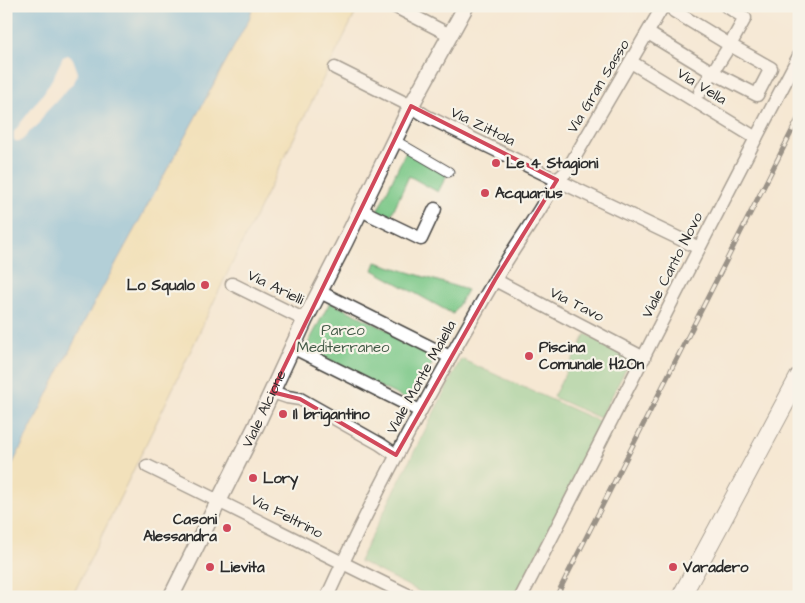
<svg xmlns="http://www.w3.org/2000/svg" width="805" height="603" viewBox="0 0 805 603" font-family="'Architects Daughter',sans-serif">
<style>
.green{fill:#7bc888;stroke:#537a5a}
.sand{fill:#eeda9e;stroke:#8c8264}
.water{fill:#62b1dc;stroke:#466e84}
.pier{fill:#f5e8d3}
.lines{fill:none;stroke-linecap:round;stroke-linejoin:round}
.pedestrian-casing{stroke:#494744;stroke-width:11}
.minor-casing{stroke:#494744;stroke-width:15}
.tertiary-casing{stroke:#494744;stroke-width:18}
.secondary-casing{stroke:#494744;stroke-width:20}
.pedestrian{stroke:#fff;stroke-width:9}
.minor{stroke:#fff;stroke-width:12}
.tertiary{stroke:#fff;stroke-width:15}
.secondary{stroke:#fff;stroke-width:18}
.rail-casing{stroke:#2b2b2b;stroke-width:5}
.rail{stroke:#f7f3e8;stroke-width:3;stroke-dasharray:9;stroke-linecap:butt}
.marked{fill:none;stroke:#d1495b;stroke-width:4;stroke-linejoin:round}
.poi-dot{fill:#d1495b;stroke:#f7f3e8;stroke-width:2}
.labels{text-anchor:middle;stroke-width:4.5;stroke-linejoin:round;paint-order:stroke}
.street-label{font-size:15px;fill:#2b2b2b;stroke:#f7f3e8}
.poi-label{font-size:15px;font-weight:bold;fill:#2b2b2b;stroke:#f7f3e8;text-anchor:start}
.park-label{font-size:15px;fill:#435a47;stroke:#f7f3e8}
</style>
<rect width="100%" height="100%" fill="#f7f3e8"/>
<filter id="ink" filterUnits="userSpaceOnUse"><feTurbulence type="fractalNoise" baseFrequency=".02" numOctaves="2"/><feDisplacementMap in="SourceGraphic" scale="10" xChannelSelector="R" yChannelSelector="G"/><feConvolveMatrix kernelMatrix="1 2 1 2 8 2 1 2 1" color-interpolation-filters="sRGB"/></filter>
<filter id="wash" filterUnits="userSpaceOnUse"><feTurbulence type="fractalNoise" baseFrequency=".0096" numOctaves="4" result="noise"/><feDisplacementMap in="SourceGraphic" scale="20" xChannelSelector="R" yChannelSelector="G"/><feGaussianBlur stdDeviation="1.12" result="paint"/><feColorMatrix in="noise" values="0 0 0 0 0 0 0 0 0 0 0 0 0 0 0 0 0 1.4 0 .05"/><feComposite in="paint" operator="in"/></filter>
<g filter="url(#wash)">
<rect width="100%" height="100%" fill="#f5e8d3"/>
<g class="green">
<polygon points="407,149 447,175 438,192 409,176 389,220 376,214"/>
<polygon points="376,262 467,290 453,314 373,270"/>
<polygon points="330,302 437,354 412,402 304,351"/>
<polygon points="586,334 632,358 600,418 553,397"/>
<polygon points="461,359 603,423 515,597 430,597 359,561"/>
</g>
<polygon class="sand" points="253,6 359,6 224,280 175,384 72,597 6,597 6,477 85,320 249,19"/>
<polygon class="water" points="6,6 253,6 249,19 85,320 6,477"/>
<polygon class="pier" points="68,55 73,59 78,73 73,83 45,113 37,126 30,131 26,137 20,141 15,141 14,139 14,132 45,91 54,76 63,57"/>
</g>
<g filter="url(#ink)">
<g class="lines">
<defs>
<polyline id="pedestrian" points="394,140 449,172"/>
<g id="minor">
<polyline points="394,6 450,35"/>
<polyline points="648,33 712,72 757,95 771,68 730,45 674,11"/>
<polyline points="631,62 756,138"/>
<polyline points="335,68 411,106 426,116 557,180 699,248"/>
<polyline points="700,92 730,45 745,18 726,6"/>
<polyline points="361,209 371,215 421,239 435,209"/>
<polyline points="495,280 644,358"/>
<polyline points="232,284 305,320"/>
<polyline points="320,292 450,357"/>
<polyline points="292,347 420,411"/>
<polyline points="272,392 287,397 300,399 380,444 396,455"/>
<path d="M147 466C236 509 323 554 412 597"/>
<path d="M327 597C376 489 433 385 493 283 513 248 538 216 557 180L566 172 663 6"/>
<path d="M521 597C614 417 704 235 799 56"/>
</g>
<g id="tertiary">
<path id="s1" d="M171 597 256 426 305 320 345 242 411 106 466 6"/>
</g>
<polyline id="secondary" points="681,597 799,377"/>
</defs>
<use href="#pedestrian" class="pedestrian-casing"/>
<use href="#minor" class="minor-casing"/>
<use href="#tertiary" class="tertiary-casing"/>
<use href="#secondary" class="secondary-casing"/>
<use href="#pedestrian" class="pedestrian"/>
<use href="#minor" class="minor"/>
<use href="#tertiary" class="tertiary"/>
<use href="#secondary" class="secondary"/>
<defs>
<polyline id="rail" points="556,597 799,117"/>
</defs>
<use href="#rail" class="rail-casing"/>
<use href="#rail" class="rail"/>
</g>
</g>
<path d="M0 0H805V603H0ZM411 106 557 180 495 280 396 455 300 399 272 392Z" fill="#f5e8d3" fill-opacity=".55" fill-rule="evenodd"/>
<path class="marked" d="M411 106 557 180 495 280 396 455 300 399 272 392Z"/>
<g class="poi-dot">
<circle cx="496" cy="163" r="5"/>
<circle cx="485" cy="193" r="5"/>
<circle cx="205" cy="285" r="5"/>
<circle cx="529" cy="356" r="5"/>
<circle cx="283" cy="414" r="5"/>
<circle cx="253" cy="478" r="5"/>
<circle cx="227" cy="528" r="5"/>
<circle cx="210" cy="567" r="5"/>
<circle cx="673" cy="567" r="5"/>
</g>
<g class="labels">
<g class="street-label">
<text transform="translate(598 86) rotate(-59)" y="5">Via Gran Sasso</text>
<text transform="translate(702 86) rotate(32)" y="5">Via Vella</text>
<text transform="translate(483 126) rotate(26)" y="5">Via Zittola</text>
<text transform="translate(672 265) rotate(-63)" y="5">Viale Canto Novo</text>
<text transform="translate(276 287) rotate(26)" y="5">Via Arielli</text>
<text transform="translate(577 304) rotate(27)" y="5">Via Tavo</text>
<text transform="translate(421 377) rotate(-61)" y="5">Viale Monte Maiella</text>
<text dy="5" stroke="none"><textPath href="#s1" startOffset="210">Viale Alcione</textPath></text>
<text transform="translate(287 516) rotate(27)" y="5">Via Feltrino</text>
</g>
<g class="poi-label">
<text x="506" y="168">Le 4 Stagioni</text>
<text x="495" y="198">Acquarius</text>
<text x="195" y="290" text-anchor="end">Lo Squalo</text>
<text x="539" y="352">Piscina<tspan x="539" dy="17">Comunale H2On</tspan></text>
<text x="293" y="419">Il brigantino</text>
<text x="263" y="483">Lory</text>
<text x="217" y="524" text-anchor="end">Casoni<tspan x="217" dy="17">Alessandra</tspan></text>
<text x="220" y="572">Lievita</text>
<text x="683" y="572">Varadero</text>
</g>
<g class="park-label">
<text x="343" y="335">Parco<tspan x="343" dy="17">Mediterraneo</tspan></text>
</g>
</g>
<rect width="805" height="603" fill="none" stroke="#f7f3e8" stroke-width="25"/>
</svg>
